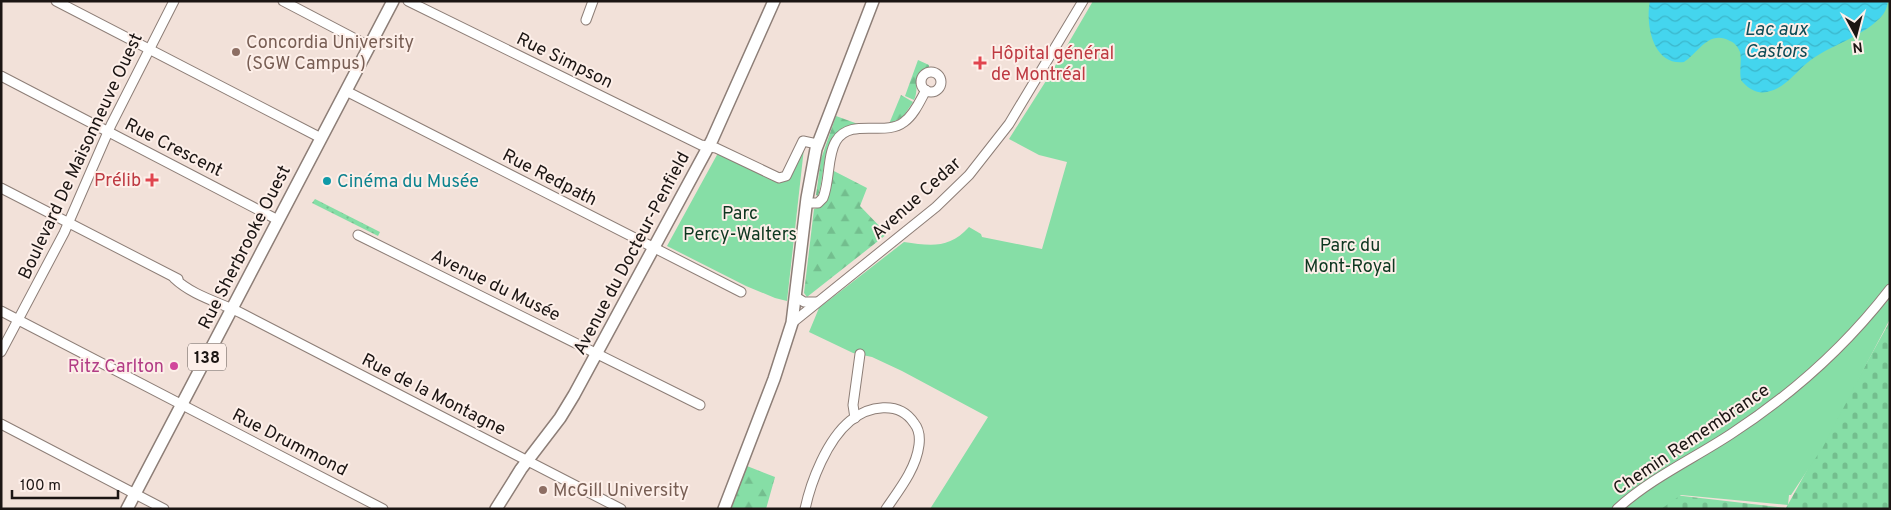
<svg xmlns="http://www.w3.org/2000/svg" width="1891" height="510" viewBox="0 0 1891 510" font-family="Overpass,sans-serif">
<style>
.grass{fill:url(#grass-dots)}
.forest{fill:url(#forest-firs)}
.cemetery{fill:url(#cemetery-stones)}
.park{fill:#86dea6}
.water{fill:url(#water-waves)}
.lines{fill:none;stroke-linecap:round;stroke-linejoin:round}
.minor-casing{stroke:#8d7e77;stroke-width:11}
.major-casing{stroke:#8d7e77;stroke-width:14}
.minor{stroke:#fff;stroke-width:9}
.major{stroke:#fff;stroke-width:11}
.education-dot{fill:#8d6e63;stroke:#fdefe9;stroke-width:2}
.health-dot{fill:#e0444e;stroke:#fdefe9;stroke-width:2}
.culture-dot{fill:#0f9aa8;stroke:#fdefe9;stroke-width:2}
.hotel-dot{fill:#d1479c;stroke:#fdefe9;stroke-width:2}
.labels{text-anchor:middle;stroke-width:4;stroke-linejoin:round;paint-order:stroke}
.shield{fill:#fdefe9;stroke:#5f5653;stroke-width:1}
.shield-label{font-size:16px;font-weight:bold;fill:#1b1513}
.education-label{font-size:18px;fill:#785e54;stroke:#fdefe9;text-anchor:start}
.health-label{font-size:18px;fill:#be3a42;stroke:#fdefe9;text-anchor:start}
.street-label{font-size:18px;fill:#1b1513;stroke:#fdefe9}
.culture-label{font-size:18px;fill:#0d838f;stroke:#fdefe9;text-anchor:start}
.park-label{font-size:18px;fill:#0e3720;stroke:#fdefe9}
.hotel-label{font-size:18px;fill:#b23c85;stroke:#fdefe9;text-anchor:end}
.water-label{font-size:19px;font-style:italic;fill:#0d4c56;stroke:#fdefe9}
</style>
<defs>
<pattern id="grass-dots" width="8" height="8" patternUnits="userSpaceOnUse" patternTransform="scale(1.25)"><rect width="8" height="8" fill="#86dea6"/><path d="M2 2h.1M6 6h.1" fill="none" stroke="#73be8e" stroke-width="1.8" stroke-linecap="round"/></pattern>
<pattern id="forest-firs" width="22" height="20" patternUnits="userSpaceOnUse" patternTransform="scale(1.25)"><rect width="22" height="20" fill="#86dea6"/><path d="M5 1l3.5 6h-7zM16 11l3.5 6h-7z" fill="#73be8e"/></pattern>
<pattern id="cemetery-stones" width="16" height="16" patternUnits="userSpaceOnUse" patternTransform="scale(1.25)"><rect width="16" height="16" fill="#86dea6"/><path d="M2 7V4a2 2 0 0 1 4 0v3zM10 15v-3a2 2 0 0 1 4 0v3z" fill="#73be8e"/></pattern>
<pattern id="water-waves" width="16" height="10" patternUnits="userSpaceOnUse" patternTransform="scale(1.25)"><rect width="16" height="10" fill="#44d5ee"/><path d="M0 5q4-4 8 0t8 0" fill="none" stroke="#3bb6cb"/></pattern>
</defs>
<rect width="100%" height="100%" fill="#f2e1d9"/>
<polygon class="grass" points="315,199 380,232 378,236 312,203"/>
<g class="forest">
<path d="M918 60 929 65V67C909 73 921 86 914 100L905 96Z"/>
<polygon points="901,95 913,102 903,117 889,124"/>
<path d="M836 116 858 124C821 132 827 159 820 189L818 196 816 195 821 159Z"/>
<path d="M832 170 867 188 860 206 887 234 807 297 804 293 814 209C829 206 829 182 832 170Z"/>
<polygon points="747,466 775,477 766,509 731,509"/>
</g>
<polygon class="cemetery" points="1890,321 1890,509 1637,509 1657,493 1786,508"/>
<g class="park">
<path d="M1093 1H1890V319L1823 447 1791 495H1789L1788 505 1681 495 1661 509H930L988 417 902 371 872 357 853 353 809 332 819 308 904 242C931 246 949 249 969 227L981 234 982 237 1042 249 1067 162 1039 155 1009 139 1051 73Z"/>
<polygon points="804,148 787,301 775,298 746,286 667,246 718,153 780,182 787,180"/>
</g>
<path class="water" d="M1650 1H1888C1887 8 1885 13 1880 18 1859 39 1829 45 1807 63 1795 73 1784 89 1767 92 1756 94 1747 88 1741 80 1739 71 1742 61 1740 52 1738 47 1735 43 1730 41 1709 29 1698 53 1684 62 1653 66 1645 24 1650 1Z"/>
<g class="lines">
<defs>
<g id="minor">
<polyline points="56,1 321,138"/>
<polyline points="283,1 369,46"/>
<polyline points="408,1 701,145 716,148 779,178 786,176 803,141 817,144"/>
<polyline points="586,20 593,1"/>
<circle cx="931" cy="82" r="10"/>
<polyline points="1,76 278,220"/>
<polyline points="346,91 741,292"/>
<polyline points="1,188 178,279"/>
<path d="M807 203H818L823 198C830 181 827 156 836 141 851 117 885 137 904 122 914 115 920 101 926 90"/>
<polyline points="358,235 700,405"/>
<path d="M174 278C193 296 219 302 241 313L621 509"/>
<polyline points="796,297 804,302 816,302"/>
<polyline points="1,311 383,509"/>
<polyline points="792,323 936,207 969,175 1009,124 1083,1"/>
<polyline points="1,352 64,233 111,125 174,1"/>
<polyline points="855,418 853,405 860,354"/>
<polyline points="1,424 164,509"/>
<path d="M805 509C811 481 827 440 850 421 868 406 899 400 914 423 919 429 920 437 919 445 916 469 899 490 886 509"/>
<path d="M1617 509C1651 478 1693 459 1731 434 1791 395 1846 346 1890 289"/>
</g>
<g id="major">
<polyline points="127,509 393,1"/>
<polyline points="496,509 521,469 560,418 574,395 712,140 774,1"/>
<polyline points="724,509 774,379 792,323 807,198 816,149 873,1"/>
</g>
</defs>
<use href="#minor" class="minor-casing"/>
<use href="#major" class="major-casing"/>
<use href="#minor" class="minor"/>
<use href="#major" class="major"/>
</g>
<g class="education-dot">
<circle cx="236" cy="52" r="5"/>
<circle cx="543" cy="490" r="5"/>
</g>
<g class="health-dot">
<path d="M977.5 55.5h5v5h5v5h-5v5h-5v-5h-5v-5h5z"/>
<path d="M149.5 172.5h5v5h5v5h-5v5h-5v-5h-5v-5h5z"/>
</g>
<circle class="culture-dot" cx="327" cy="181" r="5"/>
<circle class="hotel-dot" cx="174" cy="366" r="5"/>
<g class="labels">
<rect class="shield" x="188" y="343.5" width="38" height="27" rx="4"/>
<g class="shield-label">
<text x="207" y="363">138</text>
</g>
<g class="education-label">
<text x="246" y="48">Concordia University<tspan x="246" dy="21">(SGW Campus)</tspan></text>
<text x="553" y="496">McGill University</text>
</g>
<g class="health-label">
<text x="991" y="59">Hôpital général<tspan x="991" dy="21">de Montréal</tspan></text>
<text x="141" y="186" text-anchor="end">Prélib</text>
</g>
<g class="street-label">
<text transform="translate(565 60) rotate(26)" y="6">Rue Simpson</text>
<text transform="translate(174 147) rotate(27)" y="6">Rue Crescent</text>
<text transform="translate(80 156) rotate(-65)" y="6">Boulevard De Maisonneuve Ouest</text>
<text transform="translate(550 177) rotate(27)" y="6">Rue Redpath</text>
<text transform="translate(916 198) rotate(-42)" y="6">Avenue Cedar</text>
<text transform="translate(244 247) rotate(-63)" y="6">Rue Sherbrooke Ouest</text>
<text transform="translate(631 253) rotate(-62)" y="6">Avenue du Docteur-Penfield</text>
<text transform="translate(496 285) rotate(26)" y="6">Avenue du Musée</text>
<text transform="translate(434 394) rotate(27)" y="6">Rue de la Montagne</text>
<text transform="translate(1691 439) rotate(-34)" y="6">Chemin Remembrance</text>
<text transform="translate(290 442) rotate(27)" y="6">Rue Drummond</text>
</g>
<g class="culture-label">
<text x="337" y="187">Cinéma du Musée</text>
</g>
<g class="park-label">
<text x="740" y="219">Parc<tspan x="740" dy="21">Percy-Walters</tspan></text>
<text x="1350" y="251">Parc du<tspan x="1350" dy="21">Mont-Royal</tspan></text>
</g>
<g class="hotel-label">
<text x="164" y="372">Ritz Carlton</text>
</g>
<g class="water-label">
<text x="1776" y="35">Lac aux<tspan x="1776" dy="22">Castors</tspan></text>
</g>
</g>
<rect width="1891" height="510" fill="none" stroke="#1b1513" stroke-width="5"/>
<g transform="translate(1856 35) rotate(173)" stroke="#fdefe9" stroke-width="4" paint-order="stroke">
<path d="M0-4L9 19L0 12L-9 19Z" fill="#1b1513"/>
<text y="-8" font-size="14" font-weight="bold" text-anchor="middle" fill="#1b1513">N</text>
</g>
<path d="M12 490v8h106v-8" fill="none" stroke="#1b1513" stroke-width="2.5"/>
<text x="20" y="490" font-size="15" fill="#1b1513" stroke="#fdefe9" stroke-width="4" paint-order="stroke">100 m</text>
</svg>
